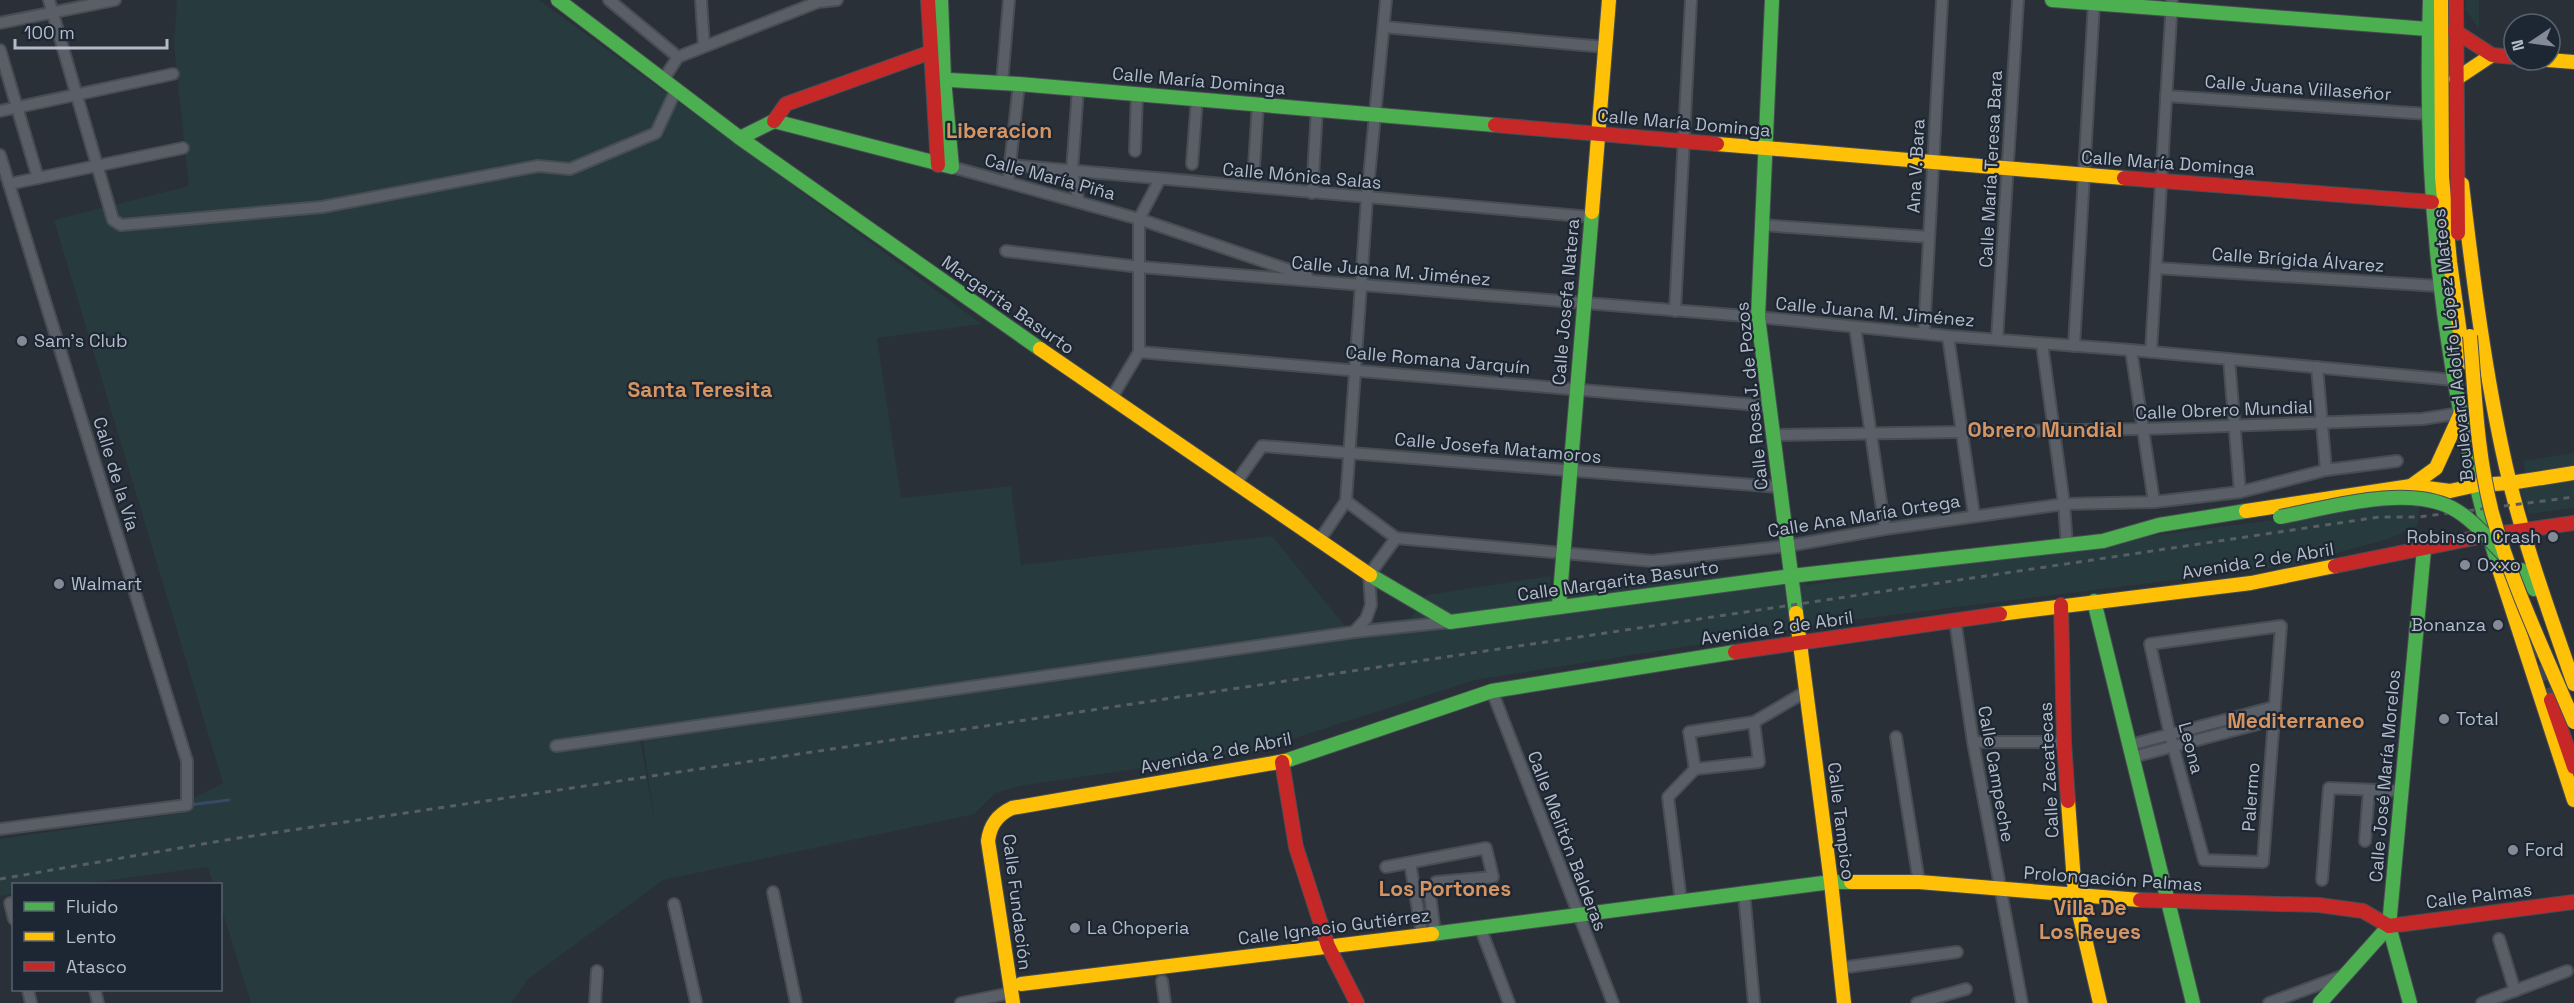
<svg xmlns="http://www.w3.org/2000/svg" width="2574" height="1003" viewBox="0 0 2574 1003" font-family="'Space Grotesk',sans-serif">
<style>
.green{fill:#273a3e;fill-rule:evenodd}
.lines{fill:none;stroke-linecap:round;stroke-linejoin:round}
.stream{stroke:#384963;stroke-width:3}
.primary-tunnel{stroke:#3f454e;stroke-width:16;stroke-dasharray:16 8;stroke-linecap:butt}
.street-casing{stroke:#484c53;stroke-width:14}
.fast-casing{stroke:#484c53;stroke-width:16}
.slow-casing{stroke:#484c53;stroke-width:16}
.jam-casing{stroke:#484c53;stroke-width:16}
.street{stroke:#5a5e66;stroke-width:10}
.fast{stroke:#4caf50;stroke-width:14}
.slow{stroke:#ffc107;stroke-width:14}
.jam{stroke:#c62828;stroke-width:14}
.rail{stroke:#595d64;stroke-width:3;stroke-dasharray:6 6;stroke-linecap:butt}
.fast-bridge-casing{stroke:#484c55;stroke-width:16;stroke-linecap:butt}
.slow-bridge-casing{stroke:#484c55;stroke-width:16;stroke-linecap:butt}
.fast-bridge{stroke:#4caf50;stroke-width:14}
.slow-bridge{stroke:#ffc107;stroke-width:14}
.poi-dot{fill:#848b96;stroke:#1d2633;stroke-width:2}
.labels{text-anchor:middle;stroke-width:4.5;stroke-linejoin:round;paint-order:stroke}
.street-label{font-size:18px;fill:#b4bcc9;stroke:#1d2633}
.poi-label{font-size:18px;fill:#b4bcc9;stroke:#1d2633;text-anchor:start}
.quarter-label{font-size:21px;font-weight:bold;fill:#d59563;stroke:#1d2633}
</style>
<rect width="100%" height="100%" fill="#2a3038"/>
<g class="green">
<path d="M177 0H539L982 324 877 338 901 498 1011 486 1021 565 1272 536 1345 626 1411 618 1426 595 1551 576 1550 595 1779 570 1807 585 2149 536 2403 503 2420 506 2417 526 2388 539 2289 566 1852 620 1475 680 1251 752 1019 786 995 793 974 814 663 880 528 979 511 1003H251L221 907 220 884H213L208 867 82 884H14L13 894 0 896V839L190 812V800L223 783 54 220 189 186 174 45ZM640 726H641L655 825 639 732Z"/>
<polygon points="2466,0 2479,0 2479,29 2465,9"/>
<polygon points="2574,453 2574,465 2525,472 2523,461"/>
<polygon points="2574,479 2574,508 2529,514 2519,487"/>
</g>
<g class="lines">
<polyline class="stream" points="189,805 229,800"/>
<polyline class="primary-tunnel" points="2534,642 2551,700"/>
<defs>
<g id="street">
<polyline points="49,0 113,220 121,225 322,207 538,166 570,169 656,133 676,90"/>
<polyline points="609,0 678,57"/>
<polyline points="701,0 704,46"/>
<polyline points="0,23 115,0"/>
<polyline points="1384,27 1605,47"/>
<polyline points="0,50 38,178"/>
<polyline points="663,80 678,57 818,2 837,0"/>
<polyline points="1002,83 1009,0"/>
<polyline points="1078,89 1072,171 1079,202"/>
<polyline points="2166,96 2428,114"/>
<polyline points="0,111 173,74"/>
<polyline points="1135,151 1137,94"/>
<polyline points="0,155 187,761 187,805 0,829"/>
<polyline points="1192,164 1197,99"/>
<polyline points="1011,165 1591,217"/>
<polyline points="1254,166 1258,104"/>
<polyline points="952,167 1139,219 1307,276"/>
<polyline points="1008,182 1019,84"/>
<polyline points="9,184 183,148"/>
<polyline points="1312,193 1317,109"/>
<polyline points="1762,225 1929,237"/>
<polyline points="1006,251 1140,267 1758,317 1948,336 2131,350 2454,380"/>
<polyline points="2156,268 2439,286"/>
<polyline points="1675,311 1691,0"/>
<polyline points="1855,327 1885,529"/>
<polyline points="1924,333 1942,0"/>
<polyline points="1948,336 1974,515"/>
<polyline points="1997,339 2018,0"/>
<polyline points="2042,344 2064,504 2067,546"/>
<polyline points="2074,346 2094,3"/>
<polyline points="2131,350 2154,502"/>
<polyline points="1139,352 1769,406"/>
<polyline points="2151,352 2172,0"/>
<polyline points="2229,359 2240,492"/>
<polyline points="2317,367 2326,470"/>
<polyline points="1111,399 1139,352 1139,219 1160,179"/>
<polyline points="1773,435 2143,429 2422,419 2461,413"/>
<polyline points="1235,484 1262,446 1779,487"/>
<polyline points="1346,501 1396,538 1652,561 1787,546 1885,529 2064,504 2154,502 2240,492 2326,470 2397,461"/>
<polyline points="1319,541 1346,501 1367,198 1386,0"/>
<polyline points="1955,620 1973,742 2022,1003"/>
<polygon points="2281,626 2263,862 2204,860 2170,735 2150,644"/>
<polyline points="1354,632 1366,619 1371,605 1369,575 1396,538"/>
<polyline points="1492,691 1613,1003"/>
<polyline points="1896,737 1919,882"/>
<polyline points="1973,742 2064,742"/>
<polyline points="2130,745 2274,707"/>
<polyline points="556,746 1354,632 1450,622"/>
<polyline points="2133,757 2273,720"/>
<polyline points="1695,769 1689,732 1754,722 1807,691"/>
<polyline points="2365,841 2369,790"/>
<polyline points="1410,863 1422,934"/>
<polyline points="1386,867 1486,848 1493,877 1436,882 1430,895 1435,933"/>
<polyline points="2322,880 2329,788 2401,791"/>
<polyline points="773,892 796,1003"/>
<polyline points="1744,892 1754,1003"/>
<polyline points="1681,901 1668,797 1695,769 1759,762 1754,722"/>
<polyline points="10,903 14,919"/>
<polyline points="674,904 696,1002"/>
<polyline points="1480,927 1509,1003"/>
<polyline points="2499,939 2515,991"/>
<polyline points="1840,968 1957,952"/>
<polyline points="1162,981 1165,1003"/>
<polyline points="28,990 31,1003"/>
<polyline points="95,990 98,1003"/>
<polyline points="595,1003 597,971"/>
<polyline points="961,1003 1011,993"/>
<polyline points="1917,1003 1966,989"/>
<polyline points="2269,1003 2342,976"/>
<polyline points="2482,1003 2567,971"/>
</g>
<g id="fast">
<polyline points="558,0 740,138 1040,349"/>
<polyline points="1772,0 1758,317 1796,613"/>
<polyline points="2052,0 2428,29"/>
<path d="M2430 0C2423 196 2443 381 2499 569"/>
<polyline points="933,79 1019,84 1495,125"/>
<polyline points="740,138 774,121 952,167 944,79 941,0"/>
<polyline points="1370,575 1450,622 1791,576"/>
<polyline points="1791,576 2103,541 2159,525 2246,511"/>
<polyline points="2510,582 2511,572 2521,570 2528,575 2534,589"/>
<polyline points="2094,601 2193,1003"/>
<polyline points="1559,606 1592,212"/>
<polyline points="1285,761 1492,691 1735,652"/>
<polyline points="1432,934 1831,882 1851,882"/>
<polyline points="2320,1003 2389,926"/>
<polyline points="2410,1003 2389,926 2424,549"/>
</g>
<g id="slow">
<polyline points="2441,0 2442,177 2450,262 2464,362"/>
<polyline points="2548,60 2574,62"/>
<polyline points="2456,79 2492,55"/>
<polyline points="1717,144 2124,178"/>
<path d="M2462 184C2473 279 2485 374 2506 467 2523 541 2549 612 2574 684"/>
<polyline points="1592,212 1609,0"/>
<polyline points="1040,349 1370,575"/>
<polyline points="2411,486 2436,468 2461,413"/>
<polyline points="2246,511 2411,486 2450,491 2477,485 2510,483 2574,473"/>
<polyline points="2499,569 2574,800"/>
<polyline points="1796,613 1831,882 1844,1003"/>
<polyline points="2000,614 2251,583 2335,566"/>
<polyline points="2068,801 2075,896 2100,1003"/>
<polyline points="1851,882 1919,882 2140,900"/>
<polyline points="1021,984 1432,934"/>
<path d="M1013 1003 988 841C990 825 997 815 1012 808L1285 761"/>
</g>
<g id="jam">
<polyline points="928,0 938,165"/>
<polyline points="2456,0 2458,233"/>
<polyline points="2455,31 2492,55 2514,57"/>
<polyline points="774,121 786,104 931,52"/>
<polyline points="1495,125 1717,144"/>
<polyline points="2124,178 2432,202"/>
<polyline points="2335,566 2489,535 2574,523"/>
<polyline points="2061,605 2064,742 2068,801"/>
<polyline points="1735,652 2000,614"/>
<polyline points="2551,700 2574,767"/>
<polyline points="1282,762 1296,847 1328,946 1357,1003"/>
<polyline points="2140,900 2319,905 2363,911 2389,926"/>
<polyline points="2389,926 2574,902"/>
</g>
</defs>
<use href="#street" class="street-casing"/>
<use href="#fast" class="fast-casing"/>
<use href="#slow" class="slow-casing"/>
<use href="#jam" class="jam-casing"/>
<use href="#street" class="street"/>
<use href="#fast" class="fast"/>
<use href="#slow" class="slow"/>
<use href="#jam" class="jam"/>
<polyline class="rail" points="0,879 232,839 2379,517 2419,517 2574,497"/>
<defs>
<path id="fast-bridge" d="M2280 517C2328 508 2406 484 2452 508 2473 519 2489 540 2506 557"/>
<path id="slow-bridge" d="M2470 336C2475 395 2477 455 2492 513 2512 585 2545 653 2574 722"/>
</defs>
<use href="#fast-bridge" class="fast-bridge-casing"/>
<use href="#slow-bridge" class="slow-bridge-casing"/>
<use href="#fast-bridge" class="fast-bridge"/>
<use href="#slow-bridge" class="slow-bridge"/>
</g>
<g class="poi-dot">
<circle cx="22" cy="341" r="6"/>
<circle cx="2553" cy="537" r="6"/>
<circle cx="2465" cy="565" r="6"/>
<circle cx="59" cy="584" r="6"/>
<circle cx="2498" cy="625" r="6"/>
<circle cx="2444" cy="719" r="6"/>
<circle cx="2513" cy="850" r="6"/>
<circle cx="1075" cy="928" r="6"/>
</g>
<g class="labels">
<g class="street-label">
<text transform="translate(1199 81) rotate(5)" y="6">Calle María Dominga</text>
<text transform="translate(2298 88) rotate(4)" y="6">Calle Juana Villaseñor</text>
<text transform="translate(1684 123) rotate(5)" y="6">Calle María Dominga</text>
<text transform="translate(2168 163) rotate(4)" y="6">Calle María Dominga</text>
<text transform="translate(1916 166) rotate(-87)" y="6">Ana V. Bara</text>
<text transform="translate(1991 169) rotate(-87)" y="6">Calle María Teresa Bara</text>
<text transform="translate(1302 176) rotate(5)" y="6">Calle Mónica Salas</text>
<text transform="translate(1050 177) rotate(15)" y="6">Calle María Piña</text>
<text transform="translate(2298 260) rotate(4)" y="6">Calle Brígida Álvarez</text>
<text transform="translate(1391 271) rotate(5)" y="6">Calle Juana M. Jiménez</text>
<text transform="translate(1566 302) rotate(-85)" y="6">Calle Josefa Natera</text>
<text transform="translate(1008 305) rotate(35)" y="6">Margarita Basurto</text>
<text transform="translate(1875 312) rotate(5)" y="6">Calle Juana M. Jiménez</text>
<text transform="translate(2453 345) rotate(-96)" y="6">Boulevard Adolfo López Mateos</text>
<text transform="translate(1438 360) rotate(5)" y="6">Calle Romana Jarquín</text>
<text transform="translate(1752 396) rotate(-96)" y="6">Calle Rosa J. de Pozos</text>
<text transform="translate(2224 410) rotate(-2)" y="6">Calle Obrero Mundial</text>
<text transform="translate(1498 448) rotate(5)" y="6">Calle Josefa Matamoros</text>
<text transform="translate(116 474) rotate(73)" y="6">Calle de la Vía</text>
<text transform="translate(1864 516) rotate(-9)" y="6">Calle Ana María Ortega</text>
<text transform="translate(2258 561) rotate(-9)" y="6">Avenida 2 de Abril</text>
<text transform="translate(1618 581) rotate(-8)" y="6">Calle Margarita Basurto</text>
<text transform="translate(1777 628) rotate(-8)" y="6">Avenida 2 de Abril</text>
<text transform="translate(2191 748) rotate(75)" y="6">Leona</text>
<text transform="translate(1216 753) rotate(-11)" y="6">Avenida 2 de Abril</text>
<text transform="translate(2049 770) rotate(-93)" y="6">Calle Zacatecas</text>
<text transform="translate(1996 774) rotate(80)" y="6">Calle Campeche</text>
<text transform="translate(2385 776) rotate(-85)" y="6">Calle José María Morelos</text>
<text transform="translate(2251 797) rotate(-86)" y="6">Palermo</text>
<text transform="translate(1841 821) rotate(83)" y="6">Calle Tampico</text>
<text transform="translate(1567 841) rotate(69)" y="6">Calle Melitón Balderas</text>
<text transform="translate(2113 879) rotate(4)" y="6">Prolongación Palmas</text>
<text transform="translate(2479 896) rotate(-7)" y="6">Calle Palmas</text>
<text transform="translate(1017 902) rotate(83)" y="6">Calle Fundación</text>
<text transform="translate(1334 927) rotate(-7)" y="6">Calle Ignacio Gutiérrez</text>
</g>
<g class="poi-label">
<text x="34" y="347">Sam's Club</text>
<text x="2541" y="543" text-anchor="end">Robinson Crash</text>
<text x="2477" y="571">Oxxo</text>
<text x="71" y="590">Walmart</text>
<text x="2486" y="631" text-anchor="end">Bonanza</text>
<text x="2456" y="725">Total</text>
<text x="2525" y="856">Ford</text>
<text x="1087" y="934">La Choperia</text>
</g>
<g class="quarter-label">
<text x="999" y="138">Liberacion</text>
<text x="700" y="397">Santa Teresita</text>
<text x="2045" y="437">Obrero Mundial</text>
<text x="2296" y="728">Mediterraneo</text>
<text x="1445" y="896">Los Portones</text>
<text x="2090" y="915">Villa De<tspan x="2090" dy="24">Los Reyes</tspan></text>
</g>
</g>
<rect x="12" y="883" width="210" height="108" fill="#1d2633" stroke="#59626f" stroke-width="1.5"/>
<rect x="24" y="902" width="30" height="9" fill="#4caf50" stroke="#59626f" stroke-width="1.5"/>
<text x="66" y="913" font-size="18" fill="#b4bcc9">Fluido</text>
<rect x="24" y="932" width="30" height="9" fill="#ffc107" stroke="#59626f" stroke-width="1.5"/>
<text x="66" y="943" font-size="18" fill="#b4bcc9">Lento</text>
<rect x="24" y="962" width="30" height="9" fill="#c62828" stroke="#59626f" stroke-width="1.5"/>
<text x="66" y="973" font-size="18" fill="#b4bcc9">Atasco</text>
<g transform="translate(2532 42) rotate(257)"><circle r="28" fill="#1d2633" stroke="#59626f" stroke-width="1.5"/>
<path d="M0-4.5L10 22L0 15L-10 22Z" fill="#848b96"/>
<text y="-9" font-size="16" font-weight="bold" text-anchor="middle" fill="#b4bcc9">N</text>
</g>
<path d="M15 39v9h152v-9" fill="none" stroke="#b4bcc9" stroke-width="3"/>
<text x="24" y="39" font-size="18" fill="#b4bcc9" stroke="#1d2633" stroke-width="4.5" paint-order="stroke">100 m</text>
</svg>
